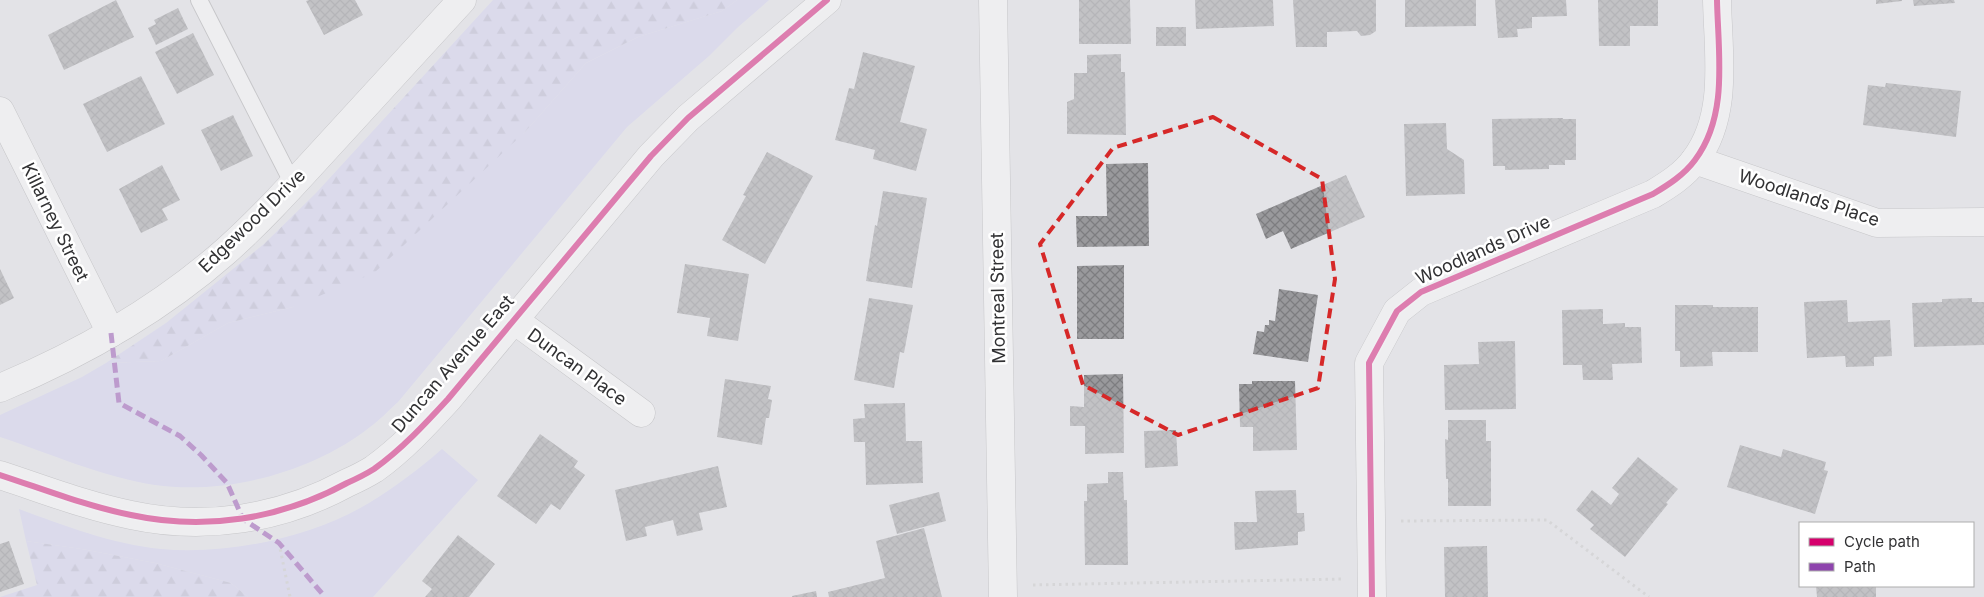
<svg xmlns="http://www.w3.org/2000/svg" width="1984" height="597" viewBox="0 0 1984 597" font-family="Inter,sans-serif">
<style>
.green{fill:#d0cef0}
.forest{fill:url(#forest-firs)}
.building{fill:url(#building-cross-hatch)}
.lines{fill:none;stroke-linecap:round;stroke-linejoin:round}
.lane-casing{stroke:#a3a3a5;stroke-width:18}
.street-casing{stroke:#a3a3a5;stroke-width:29}
.path{stroke:#c5c5c5;stroke-width:3;stroke-dasharray:2.5 4;stroke-linecap:butt}
.lane{stroke:#fbfbfb;stroke-width:16}
.street{stroke:#fbfbfb;stroke-width:28}
.quiet{stroke:#8e44ad;stroke-width:5;stroke-dasharray:10 5;stroke-linecap:butt}
.cycleway-casing{stroke:#fff;stroke-width:9}
.cycleway{stroke:#d6006c;stroke-width:6}
.marked{fill:none;stroke:#d62828;stroke-width:4;stroke-dasharray:10 6;stroke-linejoin:round}
.labels{text-anchor:middle;stroke-width:5;stroke-linejoin:round;paint-order:stroke}
.street-label{font-size:18px;fill:#313133;stroke:#fff}
</style>
<defs>
<pattern id="forest-firs" width="22" height="20" patternUnits="userSpaceOnUse" patternTransform="scale(1.25)"><rect width="22" height="20" fill="#d0cef0"/><path d="M5 1l3.5 6h-7zM16 11l3.5 6h-7z" fill="#b3b1ce"/></pattern>
<pattern id="building-cross-hatch" width="8" height="8" patternUnits="userSpaceOnUse" patternTransform="scale(1.25)"><rect width="8" height="8" fill="#99999c"/><path d="M0 0l8 8M0 8l8-8" fill="none" stroke="#7d7d80"/></pattern>
</defs>
<rect width="100%" height="100%" fill="#e3e3e7"/>
<g class="green">
<path d="M737 0H769L737 28 709 56 627 127 398 402C389 410 380 420 370 427 313 472 227 495 155 485 106 478 48 453 0 437V415L82 377 106 363 161 361 228 323 293 307 525 132 586 63 638 37 722 11Z"/>
<path d="M442 449 478 480 373 597H248L231 583 155 563 82 549 26 541 19 509C65 526 112 544 161 549 228 555 311 538 369 503 395 487 419 469 442 449Z"/>
</g>
<g class="forest">
<polygon points="493,0 737,0 722,11 638,37 586,63 525,132 374,273 293,307 228,323 161,361 106,363 166,323 264,244 316,193"/>
<polygon points="26,541 82,549 155,563 231,583 248,597 0,597 37,585"/>
</g>
<g class="building">
<polygon points="116,0 134,37 64,70 48,35"/>
<polygon points="309,0 355,0 363,15 324,35 306,1"/>
<polygon points="1079,0 1130,0 1131,44 1079,44"/>
<polygon points="1195,0 1273,0 1274,26 1196,29"/>
<polygon points="1293,0 1376,0 1376,31 1370,35 1361,36 1357,31 1327,32 1327,47 1296,47"/>
<polygon points="1405,0 1476,0 1476,26 1405,27"/>
<polygon points="1495,0 1566,0 1567,16 1532,17 1532,28 1517,29 1518,37 1498,38"/>
<polygon points="1598,0 1658,0 1658,26 1630,26 1630,46 1599,46"/>
<polygon points="1876,0 1902,0 1902,1 1876,4"/>
<polygon points="1913,0 1954,0 1955,3 1914,6"/>
<polygon points="178,8 188,29 156,45 148,28 156,24 154,20"/>
<rect x="1156" y="27" width="30" height="19"/>
<polygon points="193,33 214,75 177,94 155,52"/>
<polygon points="863,52 915,66 900,122 927,129 916,171 873,159 875,150 835,140 849,88 854,89"/>
<polygon points="1121,54 1121,72 1125,72 1126,135 1067,134 1067,102 1074,99 1074,73 1087,73 1087,55"/>
<polygon points="141,76 165,124 107,152 83,104"/>
<polygon points="1886,83 1961,91 1956,137 1863,125 1868,85 1885,87"/>
<polygon points="233,115 253,156 221,171 201,130"/>
<polygon points="1563,118 1563,119 1576,119 1576,160 1565,160 1565,165 1549,165 1549,169 1505,170 1505,166 1493,166 1492,119"/>
<polygon points="1446,123 1447,149 1464,160 1465,194 1406,196 1404,124"/>
<polygon points="767,152 813,176 765,264 722,240 746,196 743,195"/>
<polygon points="1148,163 1149,246 1077,247 1076,216 1107,216 1106,164"/>
<polygon points="162,165 180,200 162,209 168,220 141,233 119,189"/>
<polygon points="1346,175 1365,217 1291,249 1283,231 1266,239 1256,214"/>
<polygon points="883,191 927,198 912,288 866,281 875,225 877,226"/>
<polygon points="685,264 749,274 738,341 707,336 710,318 677,313"/>
<polygon points="1124,265 1124,339 1077,339 1077,266"/>
<polygon points="0,269 14,298 0,305"/>
<polygon points="1279,289 1318,295 1308,362 1253,354 1257,331 1264,332 1265,325 1269,325 1269,320 1275,321"/>
<polygon points="869,298 913,305 904,353 900,352 894,388 854,380"/>
<polygon points="1972,298 1972,302 1984,302 1984,345 1914,347 1912,303 1942,302 1942,299"/>
<polygon points="1847,300 1848,322 1890,320 1892,356 1874,357 1874,366 1846,367 1845,356 1807,358 1804,302"/>
<polygon points="1675,305 1713,305 1713,307 1758,307 1758,352 1712,352 1713,366 1680,367 1680,351 1675,351"/>
<polygon points="1603,309 1603,324 1625,323 1625,327 1641,327 1642,363 1612,364 1613,380 1583,380 1582,365 1563,365 1562,310"/>
<polygon points="1515,341 1516,409 1445,410 1444,365 1479,364 1478,342"/>
<polygon points="1123,374 1124,453 1085,454 1085,426 1070,426 1070,406 1084,407 1084,375"/>
<polygon points="725,379 771,386 768,399 772,400 769,418 766,418 762,445 717,437"/>
<polygon points="1252,381 1295,381 1297,450 1253,451 1253,427 1240,427 1239,384 1252,384"/>
<polygon points="905,403 906,441 922,441 923,483 866,485 865,442 854,442 853,419 865,418 864,404"/>
<polygon points="1448,420 1486,420 1486,441 1491,441 1491,506 1448,506 1448,479 1446,479 1445,439 1448,440"/>
<polygon points="1176,430 1178,466 1145,468 1144,431"/>
<polygon points="540,434 578,461 574,467 585,475 560,510 551,504 536,524 497,496"/>
<polygon points="1740,445 1781,457 1783,449 1826,462 1824,470 1828,471 1815,514 1727,487"/>
<polygon points="1638,457 1678,489 1666,503 1668,504 1625,557 1590,529 1594,525 1576,510 1592,490 1611,505 1619,494 1612,488"/>
<polygon points="718,466 727,507 699,513 703,530 677,536 673,520 645,527 647,536 626,541 615,490"/>
<polygon points="1108,472 1123,472 1124,500 1127,500 1128,565 1085,565 1084,501 1087,501 1087,484 1108,483"/>
<polygon points="1296,490 1297,513 1304,513 1305,531 1298,532 1298,545 1235,550 1234,522 1257,522 1255,491"/>
<polygon points="939,492 946,521 897,534 889,505"/>
<polygon points="924,528 942,597 829,597 828,592 885,578 876,541"/>
<polygon points="458,535 495,564 469,597 425,597 432,589 422,581"/>
<polygon points="9,541 24,584 0,592 0,544"/>
<polygon points="1487,546 1488,597 1445,597 1444,547"/>
<polygon points="1816,586 1876,586 1876,597 1817,597"/>
<polygon points="816,591 817,597 792,597 792,596"/>
</g>
<g class="lines">
<defs>
<polyline id="lane" points="199,0 293,184"/>
<g id="street">
<polyline points="993,0 1003,597"/>
<polyline points="0,111 111,333"/>
<polyline points="1695,160 1877,223 1984,222"/>
<polyline points="514,320 641,413"/>
<path d="M0 388C81 354 160 309 226 251 263 218 296 181 329 145 373 97 418 48 462 0"/>
<path d="M0 475C43 489 86 506 131 515 205 531 281 519 347 483 356 479 366 474 374 469 402 449 425 424 448 399L651 156 688 118 827 0"/>
<path d="M1372 597 1369 363 1397 311 1421 292 1653 194C1668 185 1684 175 1695 160 1729 115 1718 53 1717 0"/>
</g>
</defs>
<use href="#lane" class="lane-casing"/>
<use href="#street" class="street-casing"/>
<g class="path">
<polyline points="1401,521 1547,520 1649,597"/>
<polyline points="279,543 290,597"/>
<polyline points="1033,585 1342,579"/>
</g>
<use href="#lane" class="lane"/>
<use href="#street" class="street"/>
<polyline class="quiet" points="111,333 119,403 180,436 201,455 227,483 243,519 279,543 325,597"/>
<defs>
<g id="cycleway">
<path d="M0 475C43 489 86 506 131 515 205 531 281 519 347 483 356 479 366 474 374 469 402 449 425 424 448 399L651 156 688 118 827 0"/>
<path d="M1372 597 1369 363 1397 311 1421 292 1653 194C1668 185 1684 175 1695 160 1729 115 1718 53 1717 0"/>
</g>
</defs>
<use href="#cycleway" class="cycleway-casing"/>
<use href="#cycleway" class="cycleway"/>
</g>
<path d="M0 0H1984V597H0ZM1213 117 1322 179 1335 279 1318 388 1178 435 1083 385 1040 244 1113 148Z" fill="#e3e3e7" fill-opacity=".55" fill-rule="evenodd"/>
<path class="marked" d="M1213 117 1322 179 1335 279 1318 388 1178 435 1083 385 1040 244 1113 148Z"/>
<g class="labels">
<g class="street-label">
<text transform="translate(1809 198) rotate(18)" y="6">Woodlands Place</text>
<text transform="translate(252 221) rotate(-44)" y="6">Edgewood Drive</text>
<text transform="translate(55 222) rotate(64)" y="6">Killarney Street</text>
<text transform="translate(1483 250) rotate(-24)" y="6">Woodlands Drive</text>
<text transform="translate(998 298) rotate(-91)" y="6">Montreal Street</text>
<text transform="translate(453 364) rotate(-49)" y="6">Duncan Avenue East</text>
<text transform="translate(577 367) rotate(36)" y="6">Duncan Place</text>
</g>
</g>
<rect x="1799" y="522" width="175" height="65" fill="#ffffff" stroke="#adadad"/>
<rect x="1809" y="538" width="25" height="8" fill="#d6006c" stroke="#adadad"/>
<text x="1844" y="547" font-size="15" fill="#313133">Cycle path</text>
<rect x="1809" y="563" width="25" height="8" fill="#8e44ad" stroke="#adadad"/>
<text x="1844" y="572" font-size="15" fill="#313133">Path</text>
</svg>
